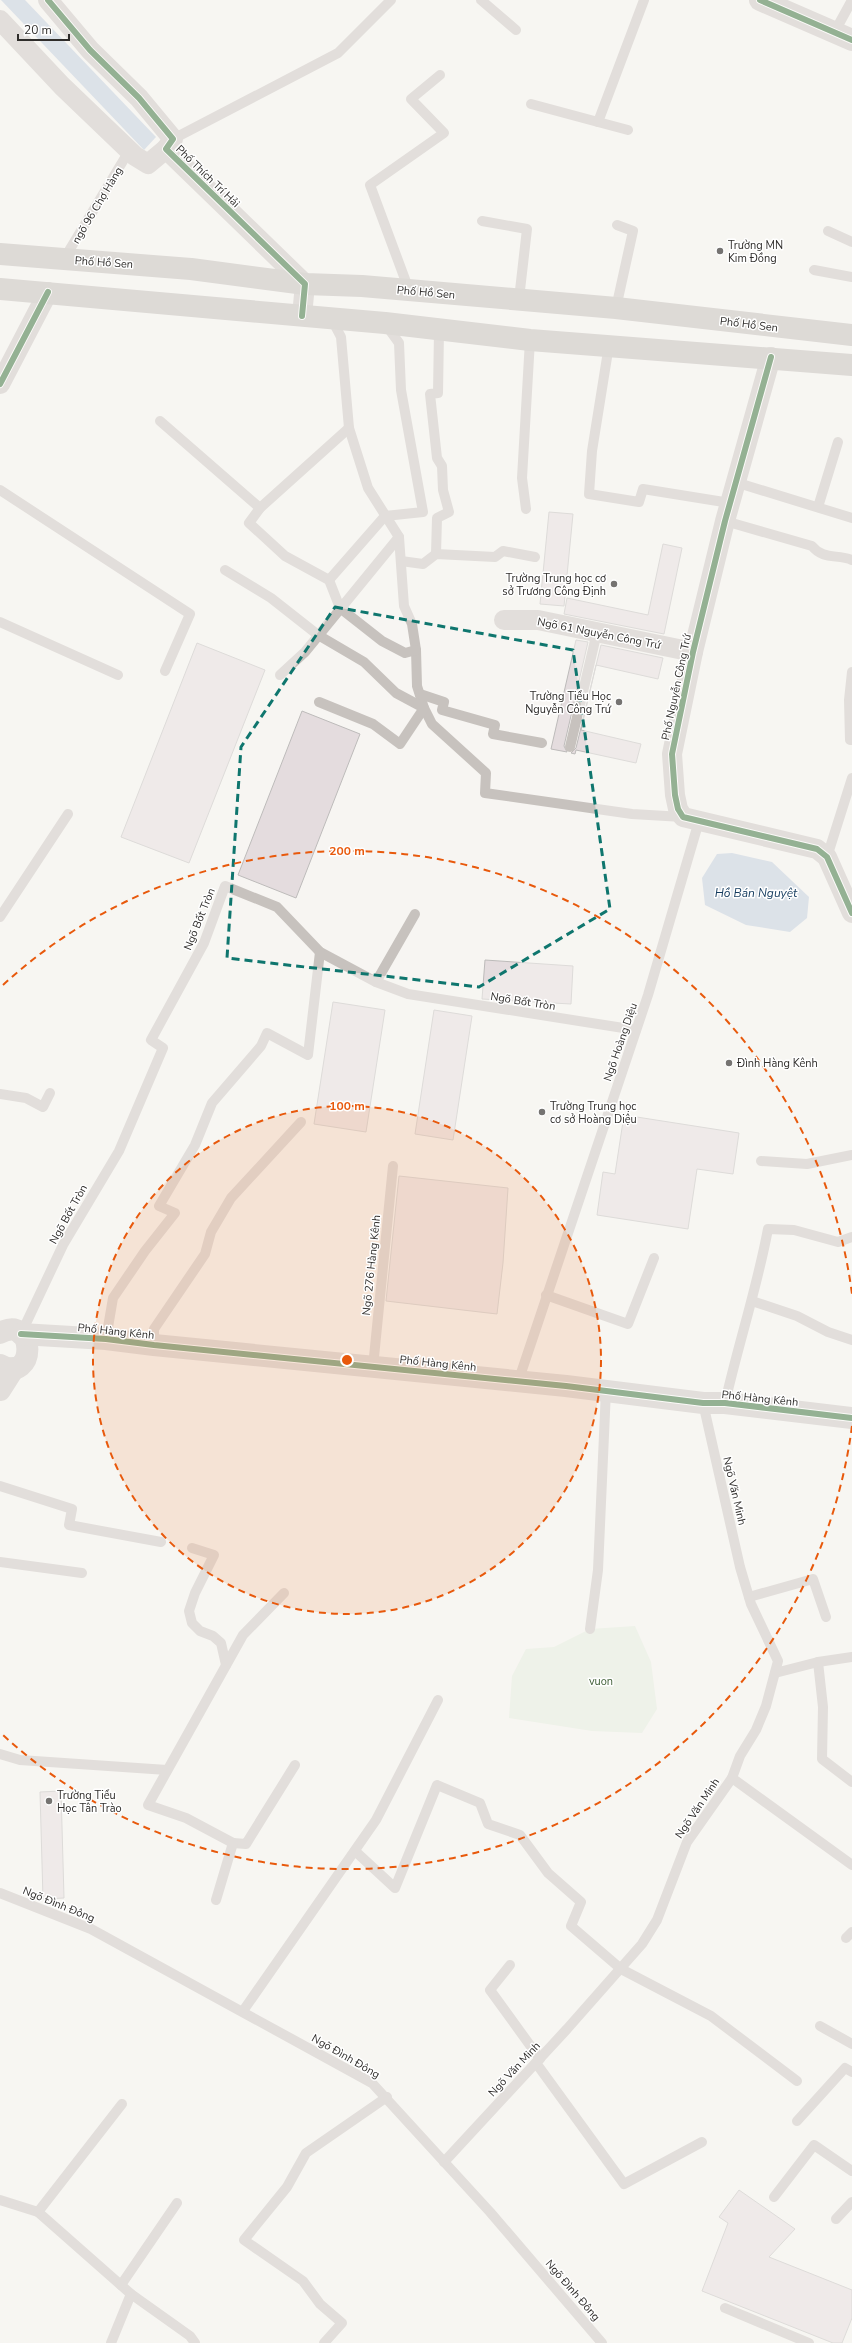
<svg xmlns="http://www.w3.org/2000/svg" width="852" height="2343" viewBox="0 0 852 2343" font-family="'Nunito Sans',sans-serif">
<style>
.green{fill:#e2eddd}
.water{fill:#bacadc}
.building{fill:#e4dcde;stroke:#bdbbba}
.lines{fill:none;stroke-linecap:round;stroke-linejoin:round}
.service{stroke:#c7c2be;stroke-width:10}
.minor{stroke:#c7c2be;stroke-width:20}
.tertiary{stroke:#c7c2be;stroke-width:22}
.secondary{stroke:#bcb8b4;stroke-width:22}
.cycleway-casing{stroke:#fff;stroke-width:8}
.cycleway{stroke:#1b5e20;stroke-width:6}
.marked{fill:none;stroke:#0f766e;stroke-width:3;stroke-dasharray:8 5;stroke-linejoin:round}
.ring{fill:none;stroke:#e8590c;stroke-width:2;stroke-dasharray:7 5}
.poi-dot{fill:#757371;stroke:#fff;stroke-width:1.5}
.labels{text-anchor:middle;stroke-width:3;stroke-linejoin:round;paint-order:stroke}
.street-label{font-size:11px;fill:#2f2d2b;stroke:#fff}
.poi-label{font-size:11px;fill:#2f2d2b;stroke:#fff;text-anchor:start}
.park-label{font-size:11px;fill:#3e5e35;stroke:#fff}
.water-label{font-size:12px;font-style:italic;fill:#133a5d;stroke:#fff}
.centre{fill:#e8590c;stroke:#fff;stroke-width:2}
.ring-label{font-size:12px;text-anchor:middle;font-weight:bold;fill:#e8590c;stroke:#fff;stroke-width:3;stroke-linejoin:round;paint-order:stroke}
</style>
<rect width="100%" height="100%" fill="#f7f5f2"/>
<polygon class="green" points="635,1626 651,1662 657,1709 642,1733 592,1731 509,1718 512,1676 526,1649 554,1647 590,1629"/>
<g class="water">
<polygon points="1,0 25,0 156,137 144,150"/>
<polygon points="732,853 772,862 809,897 807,918 790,932 746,925 705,905 702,878 717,854"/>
</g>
<g class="building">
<polygon points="549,512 573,514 564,606 540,604"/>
<polygon points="663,544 682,548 664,634 564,614 567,598 648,615"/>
<polygon points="576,640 588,642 564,746 567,752 551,749"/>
<polygon points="197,643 265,670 189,863 121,837"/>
<polygon points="601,645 663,658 658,679 596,665 581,730 641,744 636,763 576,750 575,754 571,753 576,748"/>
<polygon points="302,711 360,734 296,898 238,875"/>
<polygon points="485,960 573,966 571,1004 482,999"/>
<polygon points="333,1002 385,1010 366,1132 314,1124"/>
<polygon points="434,1010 472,1016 453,1140 415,1134"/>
<polygon points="624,1115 739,1133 733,1174 697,1169 688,1229 597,1215 603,1172 615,1174"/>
<polygon points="399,1176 508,1188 503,1263 497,1314 386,1301"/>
<polygon points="61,1791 64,1898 43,1899 40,1792"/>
<polygon points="739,2190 795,2229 769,2257 852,2290 852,2318 842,2343 833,2343 702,2291 728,2223 719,2217"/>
</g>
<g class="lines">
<g class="service">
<polyline points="481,0 516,30"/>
<polyline points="834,33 852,0"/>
<polyline points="531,104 598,122"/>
<polyline points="628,130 598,122 644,0"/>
<polyline points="173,139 338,53 391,0"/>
<polyline points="482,221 527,229 519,299"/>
<polyline points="828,231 852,242"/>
<polyline points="64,259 129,151"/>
<polyline points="814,270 852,277"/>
<polyline points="409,290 370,185 444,133 411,99 440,75"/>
<polyline points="616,308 633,231 617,225"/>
<polyline points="331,318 341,337 349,428 355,447 368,488 399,537 404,606 412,624 416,650 417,686 424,708 432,724 486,773 485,793 632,814 683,817"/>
<polyline points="609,345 592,451 589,494 639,502 643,489 730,503"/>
<polyline points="160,421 260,508"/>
<polyline points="349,428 260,508 249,523 285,556 329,580 340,608 382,641 405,653 416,650"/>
<polyline points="735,482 852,518"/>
<polyline points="0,490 190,614 165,671"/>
<polyline points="818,507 838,442"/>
<polyline points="526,509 522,478 530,340"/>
<path d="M725 521 812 546C823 560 837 554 852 560"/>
<polyline points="436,554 437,518 449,512 443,490 442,466 437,458 430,394 438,393 439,331"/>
<polyline points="401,561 423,564 436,554 495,557 503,551 535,557"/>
<polyline points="225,570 271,598 318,635 364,662 396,693 424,708 400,744 373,724 319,702"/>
<polyline points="329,580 385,516 423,512 401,390 399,343 386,325"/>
<polyline points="0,622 118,675"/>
<polyline points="852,672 849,700 850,740 852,740"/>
<polyline points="280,675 305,652 399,537"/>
<polyline points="420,694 444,702 442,710 495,725 493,734 542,743"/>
<polyline points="570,747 597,632"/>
<polyline points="827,857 852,778"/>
<polyline points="0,917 68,814"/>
<polyline points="376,982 415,914"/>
<polyline points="0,1094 26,1098 43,1107 50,1093"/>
<polyline points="761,1161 807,1164 852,1155"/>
<polyline points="546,1295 628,1324 654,1258"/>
<polyline points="752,1301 797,1316 828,1332 852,1340"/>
<polyline points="21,1334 63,1245 119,1151 163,1048 151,1040 204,943 225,886 277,907 320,952 376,982 408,994 636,1030"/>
<polyline points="106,1339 113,1298 145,1251 175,1213 159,1206 195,1145 212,1103 261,1046 267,1033 308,1055 320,952"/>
<polyline points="154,1345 154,1329 205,1254 211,1232 231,1198 301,1122"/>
<polyline points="373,1367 393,1166"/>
<polyline points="518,1382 648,995 699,821"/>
<path d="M725 1403C738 1345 757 1288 768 1229L794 1230 838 1242 852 1237"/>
<polyline points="0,1486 72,1509 69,1525 161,1542"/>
<polyline points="192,1548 214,1555 195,1593 189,1611 192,1623 200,1631 213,1636 221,1643 226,1665"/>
<polyline points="0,1562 82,1573"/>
<polyline points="749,1597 813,1579 826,1617"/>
<polyline points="590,1629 598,1570 606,1390"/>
<polyline points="818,1662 823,1707 822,1759 852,1782"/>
<polyline points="775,1673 818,1662 852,1657"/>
<polyline points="0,1754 20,1760 167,1770"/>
<polyline points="732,1778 852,1865"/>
<polyline points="233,1843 246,1844 295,1765"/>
<polyline points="355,1851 395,1888 437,1785 480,1803 488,1824 520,1835 548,1873 581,1902 571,1926 621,1969 711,2016 797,2081"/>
<polyline points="0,1893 91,1929 372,2083 490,2212 602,2343"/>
<polyline points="216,1900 233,1843 186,1818 148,1805 243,1635 284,1593"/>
<polyline points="846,1938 852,1932"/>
<polyline points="510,1965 490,1990 540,2059"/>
<polyline points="243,2011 376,1820 438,1700"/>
<polyline points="820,2026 852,2044"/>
<polyline points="536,2063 624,2184 702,2142"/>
<polyline points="797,2121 845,2068 852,2072"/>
<polyline points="444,2162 567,2029 642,1944 657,1920 687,1842 732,1778 740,1756 756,1730 766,1706 778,1661 751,1604 740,1567 703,1403"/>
<polyline points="774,2197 814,2145 852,2171"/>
<polyline points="0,2200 38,2212 131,2294 111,2343"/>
<polyline points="38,2212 122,2104"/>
<polyline points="836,2219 852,2202"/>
<polyline points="121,2285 177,2203"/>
<polyline points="131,2294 190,2336 195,2343"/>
<polyline points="725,2308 809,2343"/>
<polyline points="324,2343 342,2323 320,2304 303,2281 244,2240 287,2187 306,2153 387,2097"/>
</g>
<g class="minor">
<polyline points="48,0 90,50 139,98 173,139 166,149 305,284 302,316"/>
<polyline points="0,20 62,86 135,156 148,164 166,149"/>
<polyline points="771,357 725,521 693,652 672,754 675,795 678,809 683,817 817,849 827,857 852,913"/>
<polyline points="0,384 48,292"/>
<polyline points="504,620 538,620 693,652"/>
</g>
<g class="tertiary">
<polyline points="760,0 852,40"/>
<path d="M0 1333C36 1313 37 1385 0 1365"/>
<polyline points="21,1334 106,1339 154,1345 566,1386 703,1403 725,1403 852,1418"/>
<polyline points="0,1390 14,1368"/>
</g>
<g class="secondary">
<polyline points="0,254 191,269 305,284 362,286 616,308 852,335"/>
<polyline points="0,289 385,323 530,340 852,365"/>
</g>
<defs>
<g id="cycleway">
<polyline points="48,0 90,50 139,98 173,139 166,149 305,284 302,316"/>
<polyline points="760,0 852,40"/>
<polyline points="771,357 725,521 693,652 672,754 675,795 678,809 683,817 817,849 827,857 852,913"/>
<polyline points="0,384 48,292"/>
<polyline points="21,1334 106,1339 154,1345 566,1386 703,1403 725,1403 852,1418"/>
</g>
</defs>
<use href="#cycleway" class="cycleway-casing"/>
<use href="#cycleway" class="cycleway"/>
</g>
<path d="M0 0H852V2343H0ZM335 607 573 650 610 909 479 987 227 958 241 747Z" fill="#f7f5f2" fill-opacity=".55" fill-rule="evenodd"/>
<path class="marked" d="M335 607 573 650 610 909 479 987 227 958 241 747Z"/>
<circle cx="347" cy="1360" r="254" fill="#e8590c" fill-opacity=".12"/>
<g class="ring">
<circle cx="347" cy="1360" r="254"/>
<path d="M852 1426A509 509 0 0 1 3 1735M3 985A509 509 0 0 1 852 1294"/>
</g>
<g class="poi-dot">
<circle cx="720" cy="251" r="4"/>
<circle cx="614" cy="584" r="4"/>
<circle cx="619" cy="702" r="4"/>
<circle cx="729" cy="1063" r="4"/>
<circle cx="542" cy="1112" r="4"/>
<circle cx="49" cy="1801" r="4"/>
</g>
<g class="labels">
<g class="street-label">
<text transform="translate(208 176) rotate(44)" y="4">Phố Thích Trí Hải</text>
<text transform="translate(97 205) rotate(-59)" y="4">ngõ 96 Chợ Hàng</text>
<text transform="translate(104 262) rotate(4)" y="4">Phố Hồ Sen</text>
<text transform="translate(426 292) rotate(5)" y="4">Phố Hồ Sen</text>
<text transform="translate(749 324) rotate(7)" y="4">Phố Hồ Sen</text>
<text transform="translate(599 633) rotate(11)" y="4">Ngõ 61 Nguyễn Công Trứ</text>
<text transform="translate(676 687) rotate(-78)" y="4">Phố Nguyễn Công Trứ</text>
<text transform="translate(199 919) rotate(-68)" y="4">Ngõ Bốt Tròn</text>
<text transform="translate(523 1001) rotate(9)" y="4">Ngõ Bốt Tròn</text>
<text transform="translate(620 1042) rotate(-71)" y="4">Ngõ Hoàng Diệu</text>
<text transform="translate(68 1214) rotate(-61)" y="4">Ngõ Bốt Tròn</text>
<text transform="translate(371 1265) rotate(-84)" y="4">Ngõ 276 Hàng Kênh</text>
<text transform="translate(116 1331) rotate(6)" y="4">Phố Hàng Kênh</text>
<text transform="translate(438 1363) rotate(6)" y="4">Phố Hàng Kênh</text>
<text transform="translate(760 1398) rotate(6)" y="4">Phố Hàng Kênh</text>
<text transform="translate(735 1491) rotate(77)" y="4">Ngõ Văn Minh</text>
<text transform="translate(697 1808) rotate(-56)" y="4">Ngõ Văn Minh</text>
<text transform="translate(59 1904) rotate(22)" y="4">Ngõ Đình Đông</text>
<text transform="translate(346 2056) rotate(30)" y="4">Ngõ Đình Đông</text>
<text transform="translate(514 2069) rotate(-47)" y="4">Ngõ Văn Minh</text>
<text transform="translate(573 2290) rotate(49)" y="4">Ngõ Đình Đông</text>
</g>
<g class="poi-label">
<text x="728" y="249">Trường MN<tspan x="728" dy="13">Kim Đồng</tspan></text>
<text x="606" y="582" text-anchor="end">Trường Trung học cơ<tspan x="606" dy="13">sở Trương Công Định</tspan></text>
<text x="611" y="700" text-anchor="end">Trường Tiểu Học<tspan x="611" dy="13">Nguyễn Công Trứ</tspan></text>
<text x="737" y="1067">Đình Hàng Kênh</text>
<text x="550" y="1110">Trường Trung học<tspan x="550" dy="13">cơ sở Hoàng Diệu</tspan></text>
<text x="57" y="1799">Trường Tiểu<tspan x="57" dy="13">Học Tân Trào</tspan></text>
</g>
<g class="park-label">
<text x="601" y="1685">vuon</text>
</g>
<g class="water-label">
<text x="756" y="897">Hồ Bán Nguyệt</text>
</g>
</g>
<circle cx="347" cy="1360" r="6" class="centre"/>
<g class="ring-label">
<text x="347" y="855">200 m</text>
<text x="347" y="1110">100 m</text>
</g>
<path d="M18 34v6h51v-6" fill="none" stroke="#2f2d2b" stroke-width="2"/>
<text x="24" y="34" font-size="12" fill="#2f2d2b" stroke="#ffffff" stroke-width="3" paint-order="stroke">20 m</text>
</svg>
